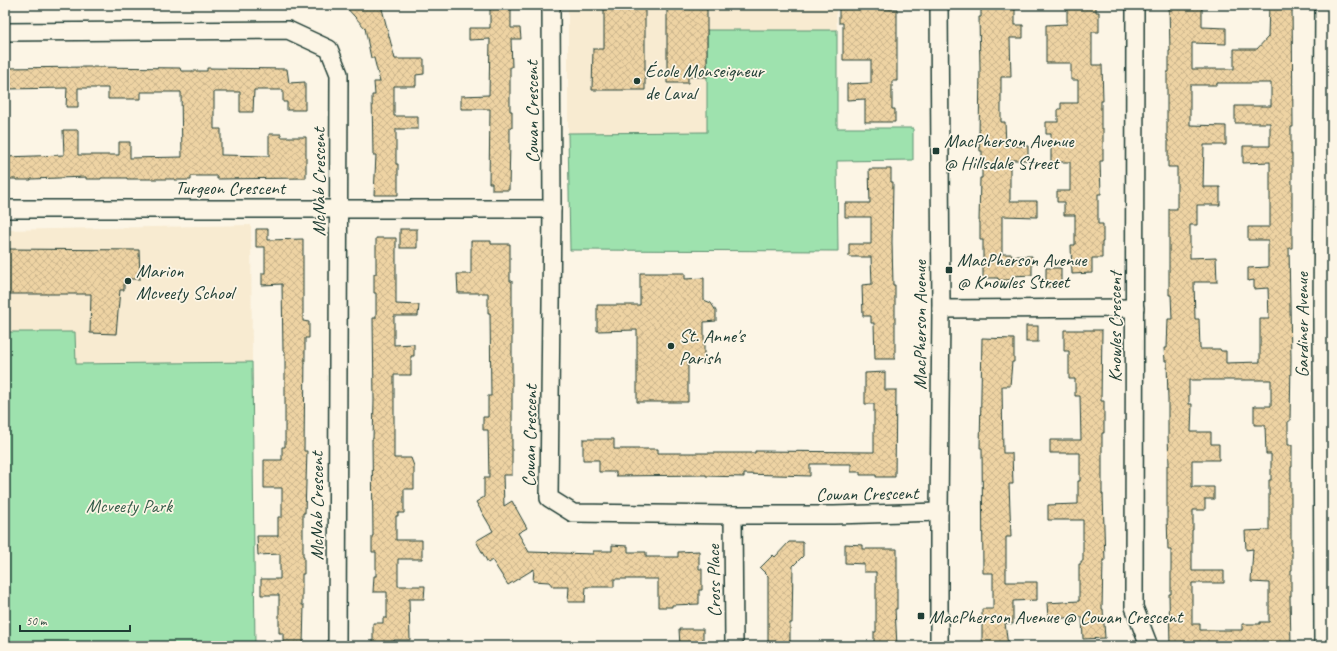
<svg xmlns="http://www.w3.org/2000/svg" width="1337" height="651" viewBox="0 0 1337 651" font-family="Caveat,sans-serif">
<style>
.built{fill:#f8ebd1}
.green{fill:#9ee2ae;stroke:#5e9071}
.building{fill:url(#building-cross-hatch);stroke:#1f3d34;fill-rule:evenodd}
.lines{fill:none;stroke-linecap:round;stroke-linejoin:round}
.minor-casing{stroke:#1f3d34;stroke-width:20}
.minor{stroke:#fcf5e5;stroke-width:17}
.poi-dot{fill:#1f3d34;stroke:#fcf5e5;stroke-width:1.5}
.labels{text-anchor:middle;stroke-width:3.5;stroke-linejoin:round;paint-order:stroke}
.poi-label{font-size:19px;fill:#1f3d34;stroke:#fcf5e5;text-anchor:start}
.street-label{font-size:19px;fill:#1f3d34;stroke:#fcf5e5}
.park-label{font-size:19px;fill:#385e4c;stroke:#fcf5e5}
</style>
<defs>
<pattern id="building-cross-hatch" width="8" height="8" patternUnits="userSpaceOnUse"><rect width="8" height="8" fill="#eed3a3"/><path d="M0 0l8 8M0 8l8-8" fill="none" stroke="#ccb68d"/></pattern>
</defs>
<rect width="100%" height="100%" fill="#fcf5e5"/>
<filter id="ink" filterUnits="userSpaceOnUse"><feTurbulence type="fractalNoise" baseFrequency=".025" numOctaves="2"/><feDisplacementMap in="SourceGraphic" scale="8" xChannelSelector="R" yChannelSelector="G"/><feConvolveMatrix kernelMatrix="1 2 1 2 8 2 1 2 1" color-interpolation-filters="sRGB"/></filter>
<g filter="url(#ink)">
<g class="built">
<polygon points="568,5 836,5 837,30 707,30 707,132 568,133"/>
<polygon points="251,225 252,362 75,364 75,332 5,332 5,230"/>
</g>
<g class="green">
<polygon points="707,30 837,30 837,128 913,128 913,160 837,161 838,251 570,250 568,133 707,132"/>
<polygon points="5,332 75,332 76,364 252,362 255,646 5,646"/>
</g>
<g class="building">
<polygon points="344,5 381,5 395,59 424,59 424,74 416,75 416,86 394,86 394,116 418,116 418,129 396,129 396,164 398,164 398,195 374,195 376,155 373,155 372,95 375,95 374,82 380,82 374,58 371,58 365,28"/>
<polygon points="490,5 511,5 511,28 520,28 521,39 511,39 512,67 510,67 510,111 512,111 512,128 510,128 510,141 509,190 492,190 492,183 489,183 490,109 461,109 461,96 489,95 490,39 469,40 469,28 490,28"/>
<polygon points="604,5 645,5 645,90 592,90 593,49 604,49"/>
<polygon points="981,5 1015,5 1015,25 1023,25 1023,38 1010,38 1011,77 1001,77 1001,122 1005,122 1006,146 1028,146 1028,160 1010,160 1010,201 1037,201 1037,217 1002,216 1002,254 1012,254 1012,256 1032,256 1032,275 1012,276 1012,280 998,280 998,278 983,278 983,240 980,240 980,222 979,222 980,178 982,178 982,151 980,151 979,137 980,68 979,17 981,17"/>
<polygon points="1067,5 1096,5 1096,12 1099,12 1099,32 1092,32 1092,65 1102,65 1103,101 1101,101 1101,128 1103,128 1103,161 1100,161 1101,194 1098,194 1098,224 1103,224 1103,242 1102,242 1102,258 1092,258 1092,273 1072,274 1071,245 1075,245 1075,215 1064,215 1064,202 1057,202 1057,191 1070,191 1070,162 1051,162 1051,134 1046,134 1046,122 1058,122 1058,109 1061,109 1061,103 1078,103 1078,80 1071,80 1071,63 1046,63 1046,25 1067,24"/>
<path d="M1169 5H1202V27L1226 28V44L1192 43V69H1234V49H1257L1268 37 1269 5H1292L1293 127H1291V154H1292V248H1289L1291 360 1290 421H1288V445H1292V467H1291V551H1292V570H1291V596H1290L1291 646H1260V644H1225V646H1170L1169 594H1171V550H1168L1167 517V465H1169L1168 436V400L1167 361H1165L1164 348H1167L1168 319H1172L1171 295H1169V209H1177V167H1168V140H1167V72H1169V51H1170ZM1217 83H1271V106H1235V123H1270V146H1243V163L1270 162V227H1248V240H1268V267L1248 268V281L1254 280V289L1268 288 1269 319H1260V362L1226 363V351H1221L1220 349H1200L1199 319H1195L1194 282H1217L1216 257 1190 258V225H1197V205H1220V187H1203L1204 145H1226V126L1190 125V85H1217ZM1189 380H1271V406H1254V425H1265L1266 454H1271V480H1269V530L1245 531 1246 550 1253 549 1251 582 1269 583V622H1260V624H1242V630H1200V624H1192V583H1224V571H1192V530H1193V510H1205V499H1214V487H1192V460H1219V444H1211V432H1191L1192 404H1189Z"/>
<polygon points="667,6 707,6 707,77 688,77 688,83 667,83"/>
<polygon points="876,8 897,9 897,81 892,81 892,109 895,109 895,122 865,122 865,99 847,100 847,84 871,83 871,60 843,60 843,23 839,23 839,9"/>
<polygon points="89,67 180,68 181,71 207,71 207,68 287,69 289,83 305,82 305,110 287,110 287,102 283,102 283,90 254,90 253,112 240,112 240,92 214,92 214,129 221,129 221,155 269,156 269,134 281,134 281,137 306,137 306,178 217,179 217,176 191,176 191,180 175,180 175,179 127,179 127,178 101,178 101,179 86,179 86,177 31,179 31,180 16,180 16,179 5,179 5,157 64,155 63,130 78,130 78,155 119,155 119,142 130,142 130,158 182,157 181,92 141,92 141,99 108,99 108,88 78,88 78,107 66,107 67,88 5,89 5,68"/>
<polygon points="869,169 891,169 891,182 893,182 892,242 893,285 895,285 895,359 875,359 874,323 871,323 871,316 863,316 862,285 872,284 871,257 849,257 849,244 871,244 871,217 845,217 845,203 870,203"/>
<polygon points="256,229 268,229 268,240 303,239 303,321 309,322 309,338 305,338 305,351 304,451 307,451 305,513 303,513 303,557 304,557 304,574 302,574 302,605 304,605 303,646 283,646 283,633 279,633 279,595 261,595 261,579 280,579 280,554 258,555 257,536 278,536 278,517 282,517 282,488 264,488 264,460 282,460 282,447 285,447 285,351 283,351 282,284 262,285 262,273 265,273 265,247 256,247"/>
<rect x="400" y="229" width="17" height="19"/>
<polygon points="376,238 396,238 396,304 419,305 418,316 394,316 394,345 414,344 414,356 411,356 411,375 394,375 394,458 411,458 414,466 414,489 404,489 404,513 398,513 398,516 396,516 396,540 422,540 422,559 398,559 398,586 425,586 424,599 409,599 410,640 394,640 394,646 373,646 373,623 383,623 383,618 387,618 387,592 373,592 374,576 376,576 376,552 372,552 372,536 373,536 372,439 373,439 374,400 373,318 376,318 376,293 374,293 374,274 376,274"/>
<polygon points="471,241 491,241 491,244 510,244 510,281 512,281 512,475 503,475 504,506 512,501 527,528 518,533 529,552 593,554 593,551 612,551 612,545 628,546 628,552 646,552 646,557 678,557 678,552 699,551 699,569 702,569 702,590 699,590 699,604 672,605 672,607 658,607 658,579 614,579 614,587 586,587 585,602 568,602 569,587 553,587 549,582 533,581 534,569 508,585 492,560 488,563 476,541 493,531 476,502 484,497 484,478 489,478 488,430 483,430 483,417 488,417 488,396 491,396 490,313 488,313 488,293 458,293 457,274 471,274"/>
<polygon points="5,249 139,250 140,279 124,279 124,290 120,290 116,334 90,333 91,294 5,294"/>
<rect x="1046" y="268" width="15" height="19"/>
<polygon points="640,273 685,273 685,279 704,278 704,300 711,303 716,311 716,321 704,322 704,362 688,362 688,402 637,402 637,330 597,331 597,305 640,305"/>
<rect x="1026" y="326" width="12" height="16"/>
<polygon points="1064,330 1102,330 1101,401 1104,401 1104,433 1102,433 1102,494 1103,494 1105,561 1103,561 1102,609 1103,609 1105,638 1083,639 1082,617 1048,619 1047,603 1079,601 1079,564 1081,564 1081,561 1083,561 1083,520 1048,520 1048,505 1078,504 1078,481 1080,481 1080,453 1050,453 1050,440 1081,440 1080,396 1075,396 1075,379 1069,379 1069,351 1064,351"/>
<polygon points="982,338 1014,339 1014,362 1012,362 1010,386 1002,386 1003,453 1012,453 1013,484 1009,484 1011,537 1006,537 1006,582 1037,582 1037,600 1013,601 1013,624 1005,623 1008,646 983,646 982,638 982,609 993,609 993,573 983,573 982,448 980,448"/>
<polygon points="885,372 885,390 896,390 895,477 876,477 876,475 860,475 860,472 851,472 851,464 810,464 810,476 744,474 744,477 706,476 706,475 616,476 616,472 599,472 599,460 583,460 583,439 614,439 614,449 658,449 658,453 755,453 755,451 874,452 874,404 865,404 865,373"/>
<polygon points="789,542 803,542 803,556 793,566 792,623 790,623 790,646 768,646 768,576 760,568 773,555 775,557"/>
<polygon points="845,544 863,545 863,549 897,549 897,609 895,609 897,646 874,646 874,632 876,632 876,572 864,572 864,564 845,563"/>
<polygon points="679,629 703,629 703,646 680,646"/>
</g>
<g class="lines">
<defs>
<g id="minor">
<polyline points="551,5 552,209 549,498 573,513 733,515 834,515 939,512"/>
<polyline points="939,5 941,309 939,512 939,646"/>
<polyline points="1135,5 1134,607 1149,646"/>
<polyline points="5,32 288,30 329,49 339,74 337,646"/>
<polyline points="5,209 552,209"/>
<polyline points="941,309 1135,308"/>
<polyline points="733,515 734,646"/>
<polyline points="1323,646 1322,318 1324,5"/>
</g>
</defs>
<use href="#minor" class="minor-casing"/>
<use href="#minor" class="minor"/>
</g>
</g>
<g class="poi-dot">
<circle cx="637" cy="81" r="4"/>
<rect x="932" y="147" width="8" height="8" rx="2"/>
<rect x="945" y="266" width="8" height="8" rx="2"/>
<circle cx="128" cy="281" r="4"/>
<circle cx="671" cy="346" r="4"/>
<rect x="917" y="612" width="8" height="8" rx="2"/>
</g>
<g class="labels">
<g class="poi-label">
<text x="645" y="77">École Monseigneur<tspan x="645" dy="22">de Laval</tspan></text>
<text x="944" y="147">MacPherson Avenue<tspan x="944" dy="22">@ Hillsdale Street</tspan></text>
<text x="957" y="266">MacPherson Avenue<tspan x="957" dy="22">@ Knowles Street</tspan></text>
<text x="136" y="277">Marion<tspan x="136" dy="22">Mcveety School</tspan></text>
<text x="679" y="342">St. Anne's<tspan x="679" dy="22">Parish</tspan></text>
<text x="929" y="623">MacPherson Avenue @ Cowan Crescent</text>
</g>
<g class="street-label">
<text transform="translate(531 112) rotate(-90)" y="7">Cowan Crescent</text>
<text transform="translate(318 182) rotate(-90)" y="7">McNab Crescent</text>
<text x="230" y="194">Turgeon Crescent</text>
<text transform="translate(919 325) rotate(-90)" y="7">MacPherson Avenue</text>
<text transform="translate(1301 325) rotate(-90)" y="7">Gardiner Avenue</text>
<text transform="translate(1114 327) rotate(-90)" y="7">Knowles Crescent</text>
<text transform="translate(529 436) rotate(-89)" y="7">Cowan Crescent</text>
<text transform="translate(867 493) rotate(-1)" y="7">Cowan Crescent</text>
<text transform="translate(316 506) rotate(-90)" y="7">McNab Crescent</text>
<text transform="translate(713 581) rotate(-91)" y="7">Cross Place</text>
</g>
<g class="park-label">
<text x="129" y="512">Mcveety Park</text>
</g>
</g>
<rect width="1337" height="651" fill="none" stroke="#fcf5e5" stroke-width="20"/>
<rect x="10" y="10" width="1317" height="631" fill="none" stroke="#1f3d34" stroke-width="1.5" filter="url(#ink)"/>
<path d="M20 625v6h110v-6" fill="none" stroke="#1f3d34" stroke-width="2"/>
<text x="26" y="625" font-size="12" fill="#1f3d34" stroke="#fcf5e5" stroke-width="3" paint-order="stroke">50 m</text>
</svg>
